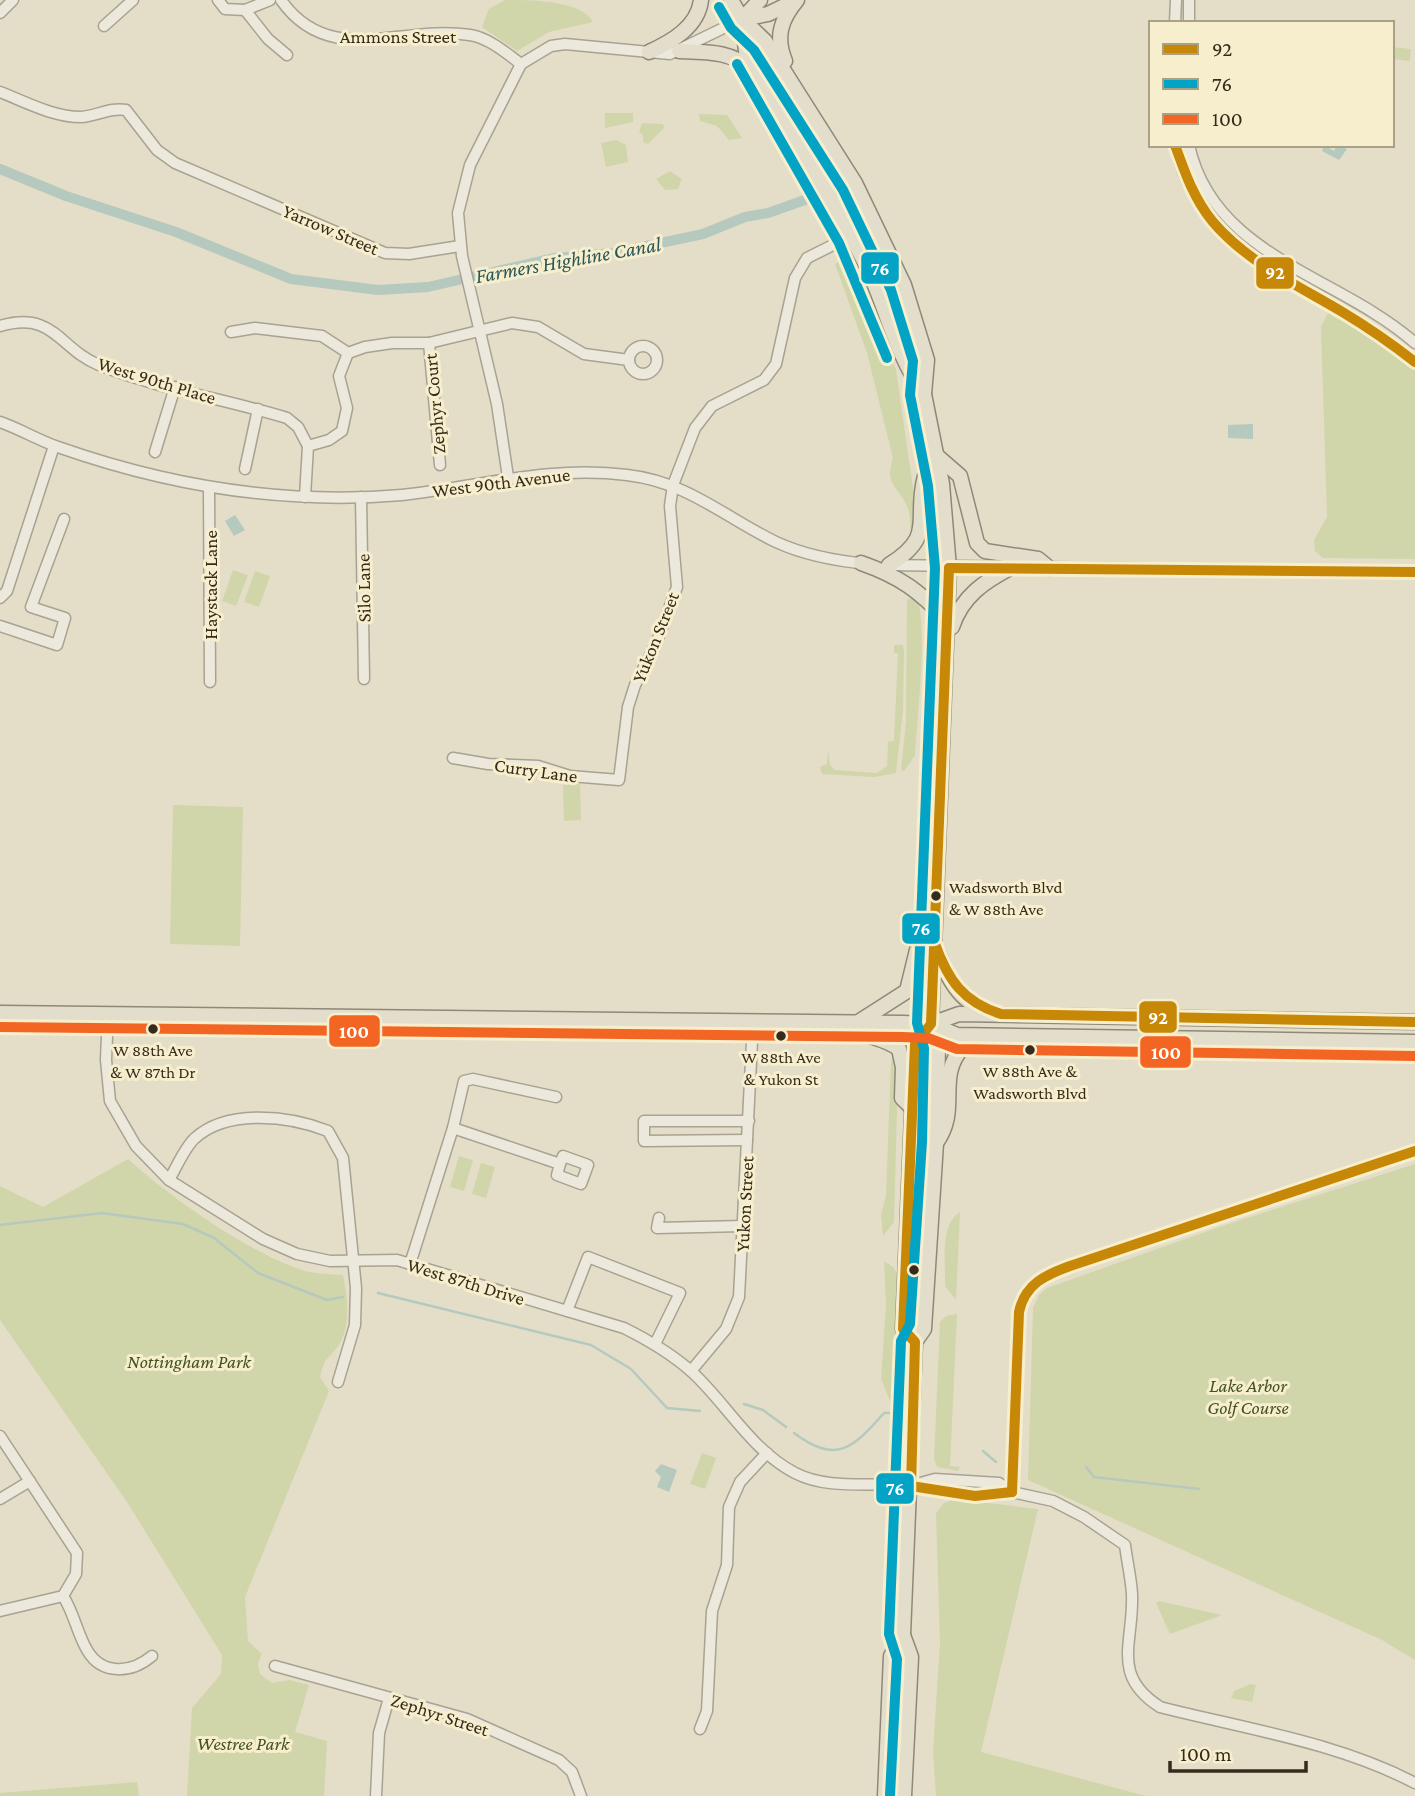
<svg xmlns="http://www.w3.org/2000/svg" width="1415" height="1796" viewBox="0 0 1415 1796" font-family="'Crimson Pro',serif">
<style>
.green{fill:#d1d5aa}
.water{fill:#b5c9be}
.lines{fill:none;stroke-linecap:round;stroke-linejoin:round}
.stream{stroke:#b5c9be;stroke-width:2.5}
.canal{stroke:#b5c9be;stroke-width:10}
.minor-casing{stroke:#a8a292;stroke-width:13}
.major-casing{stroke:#8e8879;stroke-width:17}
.minor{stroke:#ece8db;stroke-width:10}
.major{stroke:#e3decc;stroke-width:14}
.bus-1-casing{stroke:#f6eecd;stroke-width:16}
.bus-2-casing{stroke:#f6eecd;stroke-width:16}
.bus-3-casing{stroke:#f6eecd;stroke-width:16}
.bus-1{stroke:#c78707;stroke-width:10}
.bus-2{stroke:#03a3c5;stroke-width:10}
.bus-3{stroke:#f26522;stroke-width:10}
.bus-dot{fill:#362b1b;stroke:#f6eecd;stroke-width:2.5}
.labels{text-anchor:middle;stroke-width:6;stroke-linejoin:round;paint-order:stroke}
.bus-label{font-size:17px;fill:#362b1b;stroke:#f6eecd}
.street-label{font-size:19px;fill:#362b1b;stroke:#f6eecd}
.park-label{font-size:19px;font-style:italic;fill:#425321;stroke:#f6eecd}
.water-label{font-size:21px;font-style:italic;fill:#2a5657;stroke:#f6eecd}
.line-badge{stroke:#f6eecd;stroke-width:2.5}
.badge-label{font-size:19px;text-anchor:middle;font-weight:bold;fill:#fff}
</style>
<rect width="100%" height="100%" fill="#e4dec8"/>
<g class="green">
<path d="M505 0C532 0 581 0 593 22L549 32 517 51 482 27 489 9Z"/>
<polygon points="1392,47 1411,49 1410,61 1392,59"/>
<polygon points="605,113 633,113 633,122 605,128"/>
<polygon points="699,114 727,115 742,138 729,140 717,126 700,121"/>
<polygon points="642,123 663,124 664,128 648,144 643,142 643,135 639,132"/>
<polygon points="616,140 626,145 628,162 606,167 601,143"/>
<polygon points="670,171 682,179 678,189 665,190 656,179"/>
<path d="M848 257 853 262 896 370 918 522 911 536C910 527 911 514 907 506 898 485 884 486 893 458L867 353 835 264Z"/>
<polygon points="1329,311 1387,345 1415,368 1415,559 1323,558 1315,551 1314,540 1327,517 1321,327"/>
<polygon points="233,570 248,575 236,606 222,601"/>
<polygon points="255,571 270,576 259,607 244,602"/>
<path d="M913 597H917C928 629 917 718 915 755L904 771 901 769 906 722 907 600Z"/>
<polygon points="894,645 903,645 904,651 903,711 896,773 874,777 822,774 820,767 827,764 828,749 830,765 835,770 877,773 887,766 888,742 894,741 898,653 894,653"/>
<polygon points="580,784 581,820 564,821 563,785"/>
<polygon points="173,805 243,807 240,946 170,944"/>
<polygon points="894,1057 898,1071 894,1222 883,1236 881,1215 886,1195 891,1061"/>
<polygon points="459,1156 473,1160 464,1191 450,1187"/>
<path d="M128 1159C171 1198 250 1254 305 1271 317 1274 330 1274 343 1275 347 1297 352 1325 338 1346 327 1362 326 1354 320 1377L329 1391 245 1597 248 1641 262 1654 258 1663 260 1674 272 1683 289 1680 309 1685 295 1732 327 1741 324 1796H187L192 1708 221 1674 222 1655 127 1502 0 1320V1186L43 1207Z"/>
<polygon points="481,1163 495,1167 486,1198 472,1194"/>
<polygon points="1415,1164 1415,1660 1382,1640 1028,1480 1033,1308 1039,1295 1047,1288 1219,1227"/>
<path d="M960 1212 956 1300 945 1286C946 1264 939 1225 960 1212Z"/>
<polygon points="884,1261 893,1267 899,1277 893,1408 881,1379 886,1304"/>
<polygon points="957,1314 950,1466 960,1467 958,1471 937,1467 934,1459 940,1322 946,1316"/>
<polygon points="702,1453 716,1458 705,1489 690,1484"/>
<polygon points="954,1499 1038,1509 981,1752 1146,1796 936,1796 933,1751 940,1643 936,1513 944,1503"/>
<polygon points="1159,1601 1222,1615 1170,1634 1156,1603"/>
<polygon points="1251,1684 1256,1685 1252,1702 1231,1698 1234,1691"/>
<polygon points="137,1782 139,1796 0,1796 0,1793"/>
</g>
<g class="water">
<polygon points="1324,145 1334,151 1337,145 1347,149 1339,160 1322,151"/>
<polygon points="1253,424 1253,439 1228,438 1228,425"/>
<polygon points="235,515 245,530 234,536 225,521"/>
<polygon points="661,1464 677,1470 669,1492 657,1487 661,1477 655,1471"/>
</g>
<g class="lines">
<g class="stream">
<polyline points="0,1225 102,1213 183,1224 214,1238 258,1273 327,1300 343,1297"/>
<polyline points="378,1293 591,1345 631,1369 667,1408 700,1411"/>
<polyline points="744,1404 763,1410 786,1427"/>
<path d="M794 1433C837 1465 853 1448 884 1413H892"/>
<polyline points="983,1451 996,1462"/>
<polyline points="1086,1467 1094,1477 1199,1489"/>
</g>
<polyline class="canal" points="0,169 66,196 176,232 291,279 378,290 428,287 554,258 614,253 703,234 745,217 768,213 816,196"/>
<defs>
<g id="minor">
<polyline points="218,0 225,9 245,10 270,0"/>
<path d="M281 0C329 69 402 24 470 35 489 38 506 53 521 64"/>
<polyline points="245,10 268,39 287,55"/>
<polyline points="0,13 13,0"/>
<polyline points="1175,23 1176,0"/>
<polyline points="1189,23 1189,0"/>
<polyline points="104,26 133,0"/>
<polyline points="521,64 551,46 565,44 670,54 742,19"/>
<path d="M0 92C26 102 53 117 81 117 97 116 110 107 126 110L157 150 175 163 385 253 409 254 460 246"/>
<path d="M1175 145C1203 270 1331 287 1415 362"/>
<path d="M1189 145C1213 257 1340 276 1415 343"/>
<path d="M0 326C54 310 59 349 99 365 159 389 225 399 287 418L298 427 308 446"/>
<polyline points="231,332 255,328 322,336 348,353 365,347 392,343 429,343 512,323 538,327 584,354 629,360"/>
<polyline points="429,343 440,465"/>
<circle cx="643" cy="360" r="14"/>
<path d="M0 422C20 429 38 440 58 447 169 486 284 505 402 495 478 487 550 465 627 475 688 482 724 517 776 542 804 555 836 561 868 564"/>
<polyline points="308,446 329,440 342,431 347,408 339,376 348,353"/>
<polyline points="155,452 175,387"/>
<polyline points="245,469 258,409"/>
<polyline points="508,477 497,404 462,256 458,213 470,165 521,64"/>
<polyline points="209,488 210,682"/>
<polyline points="305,497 308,446"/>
<polyline points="361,497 364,679"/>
<polyline points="887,565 1415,572"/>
<polyline points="0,598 7,591 54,446"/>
<polyline points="0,626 57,645 65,618 31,607 64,519"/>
<polyline points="453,758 488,764 538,766 570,776 619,780 628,707 635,685 656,644 677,587 670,506 673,485 695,428 712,406 764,380 776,364 795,278 807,258 851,236"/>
<path d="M108 1013 106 1060 110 1101 136 1146 169 1180 263 1239 297 1254 330 1261 397 1260 624 1328C648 1340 672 1354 692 1372 726 1403 752 1451 795 1473 830 1491 874 1481 912 1486 943 1491 981 1501 1012 1492"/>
<polyline points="453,1128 560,1164 563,1156 588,1165 581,1184 557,1175 560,1164"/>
<polyline points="747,1140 644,1141 644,1121 749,1121"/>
<path d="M169 1180C176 1168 184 1149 194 1139 227 1108 290 1116 328 1131L343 1158 356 1288 355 1325 338 1382"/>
<polyline points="659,1218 657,1228 743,1226"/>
<polyline points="410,1264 453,1128 464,1081 473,1079 556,1097"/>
<polyline points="567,1311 588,1257 680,1293 655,1344"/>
<polyline points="691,1371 726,1329 739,1297 753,1022"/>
<polyline points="0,1436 77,1553 76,1574 63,1596 0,1611"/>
<path d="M913 1485 935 1479 999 1483 1012 1492 1053 1501 1084 1517 1125 1545C1127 1561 1131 1578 1132 1594 1134 1643 1110 1675 1160 1707 1246 1729 1336 1742 1415 1783"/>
<path d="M1012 1492 1019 1312C1023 1282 1045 1275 1070 1266L1415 1151"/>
<polyline points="0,1499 30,1481"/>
<path d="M63 1596C74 1613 77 1633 87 1650 102 1676 132 1673 152 1656"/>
<polyline points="275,1666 467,1719 559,1760 572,1772 581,1796"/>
<polyline points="700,1729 707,1711 712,1611 727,1565 729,1507 740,1482 767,1453"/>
<polyline points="376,1796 379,1733 389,1698"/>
</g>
<g id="major">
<polyline points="731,0 742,19 765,41 855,183 904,285 927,360 924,394 942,484 949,568 931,1024 938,1046 936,1143 924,1329 915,1342 903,1635 911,1657 904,1796"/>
<path d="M742 19 746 51 756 71C794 136 834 200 867 267 888 312 895 352 924 394"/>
<polyline points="742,19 768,14 793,2"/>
<polyline points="742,19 760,0"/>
<path d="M679 51C710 52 729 51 754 70"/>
<path d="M649 52C671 42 698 27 701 0"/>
<path d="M785 61C775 37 781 19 797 0"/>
<polyline points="937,456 960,476 977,543 985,551 1038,559 1049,568"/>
<path d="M861 563C901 577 919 591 948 621"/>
<path d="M889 565C937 535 913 520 925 476L939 468"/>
<path d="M952 627C962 596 985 581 1012 567"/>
<path d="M937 951C947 976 959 1003 987 1010"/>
<polyline points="0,1013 902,1023 931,1024 957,1035 1415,1042"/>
<polyline points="857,1023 907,991 917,950 934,925"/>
<path d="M844 1024C862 1038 883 1036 899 1049L903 1067 902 1098 912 1108"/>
<polyline points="931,1024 959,1014 1415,1022"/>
<path d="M936 1143C961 1109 935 1078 963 1047L986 1043"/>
<polyline points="915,1342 903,1329 915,1044 931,1024"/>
<polyline points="885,1796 891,1656 903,1635"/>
</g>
</defs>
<use href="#minor" class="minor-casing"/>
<use href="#major" class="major-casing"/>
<use href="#minor" class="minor"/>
<use href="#major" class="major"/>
<defs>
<g id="bus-1">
<path d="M1175 145C1185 173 1194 199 1213 222 1248 263 1299 286 1344 313 1369 328 1392 344 1415 362"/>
<polyline points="949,568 1415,572"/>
<path d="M935 944C948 980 963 1002 1001 1014L1415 1022"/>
<polyline points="911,1486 915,1342 903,1329 915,1044 931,1024 949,568"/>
<polyline points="911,1486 975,1496 1012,1492"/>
<path d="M1012 1492 1019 1312C1025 1284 1045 1275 1070 1266L1415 1151"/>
</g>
<g id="bus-2">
<polyline points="719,7 731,28 754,50 843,190 891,290 913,361 910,395 928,486 935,568 917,1023 924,1048 922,1142 910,1324 901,1341 889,1634 897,1659 890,1795"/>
<polyline points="737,64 839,243 887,358"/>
</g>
<polyline id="bus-3" points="0,1027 902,1037 928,1038 957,1049 1415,1056"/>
</defs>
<use href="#bus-1" class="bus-1-casing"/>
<use href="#bus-2" class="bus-2-casing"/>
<use href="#bus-3" class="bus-3-casing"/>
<use href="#bus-1" class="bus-1"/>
<use href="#bus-2" class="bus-2"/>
<use href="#bus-3" class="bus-3"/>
</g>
<g class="bus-dot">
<circle cx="936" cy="896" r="6"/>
<circle cx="153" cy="1029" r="6"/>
<circle cx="781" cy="1036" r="6"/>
<circle cx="1030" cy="1050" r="6"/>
<circle cx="914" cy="1270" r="6"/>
</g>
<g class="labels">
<g class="bus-label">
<text x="949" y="893" text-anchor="start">Wadsworth Blvd<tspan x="949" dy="22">&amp; W 88th Ave</tspan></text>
<text x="153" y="1056">W 88th Ave<tspan x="153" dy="22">&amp; W 87th Dr</tspan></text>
<text x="781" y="1063">W 88th Ave<tspan x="781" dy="22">&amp; Yukon St</tspan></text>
<text x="1030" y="1077">W 88th Ave &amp;<tspan x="1030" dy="22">Wadsworth Blvd</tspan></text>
</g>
<g class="street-label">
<text x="398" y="43">Ammons Street</text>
<text transform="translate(331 229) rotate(23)" y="7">Yarrow Street</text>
<text transform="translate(157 380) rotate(17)" y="7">West 90th Place</text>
<text transform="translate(434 404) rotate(-95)" y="7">Zephyr Court</text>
<text transform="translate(501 482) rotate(-7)" y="7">West 90th Avenue</text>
<text transform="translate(210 585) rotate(-90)" y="7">Haystack Lane</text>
<text transform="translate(363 588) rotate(-91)" y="7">Silo Lane</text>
<text transform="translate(655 637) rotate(-68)" y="7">Yukon Street</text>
<text transform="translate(536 770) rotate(8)" y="7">Curry Lane</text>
<text transform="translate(744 1204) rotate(-87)" y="7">Yukon Street</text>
<text transform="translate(466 1281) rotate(17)" y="7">West 87th Drive</text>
<text transform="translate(440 1714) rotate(18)" y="7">Zephyr Street</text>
</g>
<g class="park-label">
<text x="189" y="1368">Nottingham Park</text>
<text x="1248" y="1392">Lake Arbor<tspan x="1248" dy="22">Golf Course</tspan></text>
<text x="243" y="1750">Westree Park</text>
</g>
<g class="water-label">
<text transform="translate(568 260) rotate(-10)" y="7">Farmers Highline Canal</text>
</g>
</g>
<g class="line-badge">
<rect x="860" y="251" width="40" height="34" rx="7" fill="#03a3c5"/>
<rect x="1255" y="256" width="40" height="34" rx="7" fill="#c78707"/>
<rect x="901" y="912" width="40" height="33" rx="7" fill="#03a3c5"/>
<rect x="1138" y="1000" width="40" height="34" rx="7" fill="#c78707"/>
<rect x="328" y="1014" width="53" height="34" rx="7" fill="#f26522"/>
<rect x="1139" y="1035" width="53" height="34" rx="7" fill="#f26522"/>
<rect x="875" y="1472" width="40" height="33" rx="7" fill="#03a3c5"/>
</g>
<g class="badge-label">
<text x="880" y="275">76</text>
<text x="1275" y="279">92</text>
<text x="921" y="935">76</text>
<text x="1158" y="1024">92</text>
<text x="354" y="1038">100</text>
<text x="1166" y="1059">100</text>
<text x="895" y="1495">76</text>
</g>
<rect x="1149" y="21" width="245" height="126" fill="#f6eecd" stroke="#a9a086" stroke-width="2"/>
<rect x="1163" y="44" width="35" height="10" fill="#c78707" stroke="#a9a086" stroke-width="2"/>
<text x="1212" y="56" font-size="21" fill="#362b1b">92</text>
<rect x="1163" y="79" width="35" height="10" fill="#03a3c5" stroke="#a9a086" stroke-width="2"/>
<text x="1212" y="91" font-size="21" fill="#362b1b">76</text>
<rect x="1163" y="114" width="35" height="10" fill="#f26522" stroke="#a9a086" stroke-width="2"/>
<text x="1212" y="126" font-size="21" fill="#362b1b">100</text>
<path d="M1170 1761v10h136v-10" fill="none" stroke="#362b1b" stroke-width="3.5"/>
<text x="1180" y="1761" font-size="21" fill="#362b1b" stroke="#f6eecd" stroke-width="5" paint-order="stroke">100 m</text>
</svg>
